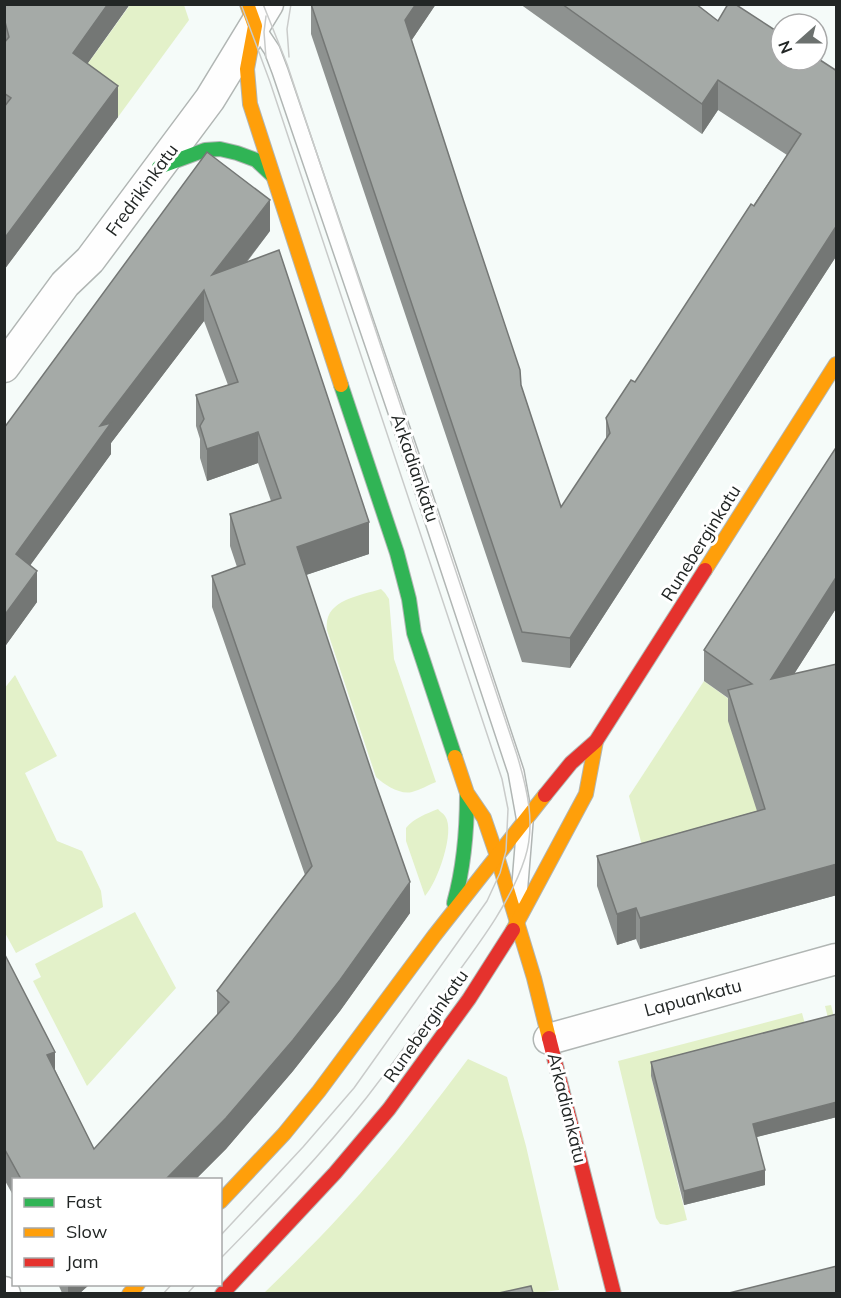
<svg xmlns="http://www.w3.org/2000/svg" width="841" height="1298" viewBox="0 0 841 1298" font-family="Mulish,sans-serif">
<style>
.green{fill:#e3f1c9}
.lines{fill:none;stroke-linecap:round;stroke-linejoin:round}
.lane-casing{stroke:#b1b6b4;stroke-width:18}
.street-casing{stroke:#b1b6b4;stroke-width:33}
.fast-casing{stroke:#b1b6b4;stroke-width:16}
.slow-casing{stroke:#b1b6b4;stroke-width:16}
.jam-casing{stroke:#b1b6b4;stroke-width:16}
.lane{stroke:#fefefe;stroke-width:15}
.street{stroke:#fefefe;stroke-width:30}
.fast{stroke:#30b455;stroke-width:14}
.slow{stroke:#ff9f0a;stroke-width:14}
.jam{stroke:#e5322d;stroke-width:14}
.tram{stroke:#c9cbca;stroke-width:1.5}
.wall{fill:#8e9290}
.shaded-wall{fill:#747775}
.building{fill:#a5aaa7;stroke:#747775;stroke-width:1.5}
.labels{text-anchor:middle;stroke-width:6;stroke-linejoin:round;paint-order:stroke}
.street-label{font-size:18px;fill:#222625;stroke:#fff}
</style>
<rect width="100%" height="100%" fill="#f5fbf9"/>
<g class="green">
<polygon points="130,5 184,5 189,20 118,117 73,84"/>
<path d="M381 589 385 593 389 599 394 659 436 782C428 785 420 790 412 792 400 795 385 785 376 777L327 630C323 600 359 596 381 589Z"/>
<polygon points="15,675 57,756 25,773 57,841 82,851 101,891 103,907 16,953 4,931 4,689"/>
<polygon points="704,681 740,707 761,826 649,872 629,796"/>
<path d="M438 809C440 812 443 813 445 816 456 831 437 883 425 896L406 841V828C414 818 426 814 438 809Z"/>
<polygon points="135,912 176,988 87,1086 33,981 41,977 35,964"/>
<polygon points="831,1005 836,1025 651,1076 687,1220 667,1225 660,1224 656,1218 618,1061 802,1013 805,1024 828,1018 825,1006"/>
<path d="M468 1059 507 1077 526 1146 559 1290 529 1294H263C301 1257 337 1221 371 1181 406 1142 437 1100 468 1059Z"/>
</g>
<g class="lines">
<defs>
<polyline id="lane" points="258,29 272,50 280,71 421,485 516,772 525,822 519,896"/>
<g id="street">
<polyline points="4,367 65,284 90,260 210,99 268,4"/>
<polyline points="549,1039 836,959"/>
<polyline points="4,1292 5,1294"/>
</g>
<g id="fast">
<polyline points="159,167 205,150 220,149 237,153 256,160 272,175"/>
<polyline points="341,385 397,553 409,599 414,633 455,757"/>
<path d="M454 903C464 867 467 831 467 794"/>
</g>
<g id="slow">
<polyline points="247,4 255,26 247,69 250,104 341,385"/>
<polyline points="705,570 836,364"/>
<polyline points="455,757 467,793 484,818 497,856 534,978 549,1038"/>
<polyline points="513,930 586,794 596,741"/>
<polyline points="220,1202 284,1134 319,1091 434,936 545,795"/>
<polyline points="129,1294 138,1284"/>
</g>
<g id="jam">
<polyline points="545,795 571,763 596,741 705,570"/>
<polyline points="549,1038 614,1294"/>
<polyline points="222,1294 335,1173 389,1109 469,999 513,930"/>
</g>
</defs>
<use href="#lane" class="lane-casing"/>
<use href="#street" class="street-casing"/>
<use href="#fast" class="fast-casing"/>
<use href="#slow" class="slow-casing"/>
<use href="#jam" class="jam-casing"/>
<use href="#lane" class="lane"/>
<use href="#street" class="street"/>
<use href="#fast" class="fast"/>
<use href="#slow" class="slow"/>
<use href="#jam" class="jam"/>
<g class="tram">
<polyline points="289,57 287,29 291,4"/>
<polyline points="266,58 264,32 266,16"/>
<polyline points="220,1236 303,1147 354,1088 487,901 500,873 506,851 508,809 502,779 270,82 241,4"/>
<path d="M220 1259C271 1207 322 1154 367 1097 394 1062 420 1026 445 990 474 950 510 905 525 858 536 824 527 788 517 755L287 64 263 4"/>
<polyline points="163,1294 172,1284"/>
<polyline points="187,1294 196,1284"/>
</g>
</g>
<g class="wall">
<polygon points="4,4 130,4 87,64 118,117 4,270"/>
<polygon points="311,4 436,4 411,41 521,385 561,507 606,440 606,418 635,382 787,155 718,110 702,134 520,4 696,4 718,21 837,71 837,255 570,668 522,662 311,34"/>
<polygon points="270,231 247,262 369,554 306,575 410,913 340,1011 293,1071 226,1149 196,1179 14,1179 14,1197 4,1179 4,953 55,1070 94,1149 217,1016 217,991 305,875 212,607 212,576 237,567 230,546 230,514 271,501 258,463 207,481 200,458 200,439 196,426 196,395 228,385 204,321 111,443 111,454 30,565 37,602 6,645 6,672 4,428"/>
<polygon points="837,446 837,607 794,674 837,664 837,895 640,949 636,939 617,945 597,886 597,856 757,811 728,721 728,698 704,681 704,650"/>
<polygon points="837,1014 837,1117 756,1137 765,1185 684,1205 651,1076 651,1062"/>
<polygon points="58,1284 90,1284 80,1293 62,1293"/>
</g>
<g class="shaded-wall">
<polygon points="108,4 130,4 73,84 73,53"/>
<polygon points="416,4 436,4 405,50 405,20"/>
<polygon points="718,80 718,110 702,134 702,104"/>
<polygon points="118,86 118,117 4,270 4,239"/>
<polygon points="270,200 270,231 212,306 212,275"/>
<polygon points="837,225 837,255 570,668 570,638"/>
<polygon points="204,290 204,321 111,443 111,454 16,585 16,554 100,426"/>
<polygon points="258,432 258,463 207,481 207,449"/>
<polygon points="369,522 369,554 297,578 297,547"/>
<polygon points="37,571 37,602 6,645 6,672 4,674 4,616"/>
<polygon points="837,576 837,607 771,710 771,679"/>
<polygon points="837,864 837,895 640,949 640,918"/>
<polygon points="410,882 410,913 340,1011 293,1071 226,1149 196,1179 166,1179"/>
<polygon points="636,908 636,939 617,945 617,914"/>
<polygon points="55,1052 55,1083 47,1055"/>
<polygon points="837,1102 837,1117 753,1138 753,1124"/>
<polygon points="765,1170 765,1185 684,1205 684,1191"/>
<polygon points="68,1284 90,1284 80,1293 68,1293"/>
</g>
<g class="building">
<polygon points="4,4 108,4 73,53 118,86 4,239 4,107 11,98 4,93 4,43 9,37 4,18"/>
<polygon points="311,4 416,4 405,20 463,199 520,370 521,385 561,507 610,433 606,418 631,380 635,382 751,204 754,206 801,134 718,80 702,104 562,4 696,4 718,21 728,4 735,4 781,34 781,60 817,60 817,58 837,71 837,225 570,638 522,632"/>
<polygon points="207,152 270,200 212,275 279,250 369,522 297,547 376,785 410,882 340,980 293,1040 226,1118 166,1179 21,1179 4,1148 4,953 55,1052 47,1055 94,1149 229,1002 217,991 312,866 212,576 245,564 230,514 281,498 258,432 207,449 200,426 204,419 196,395 238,382 204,290 100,426 111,423 16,554 37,571 4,616 4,428"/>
<polygon points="837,446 837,576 771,679 837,664 837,864 640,918 636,908 617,914 597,856 765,809 728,690 752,684 704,650"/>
<polygon points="837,1014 837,1102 753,1124 765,1170 684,1191 651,1062"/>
<polygon points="837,1266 837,1293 729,1293"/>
<polygon points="531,1286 533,1293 499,1293"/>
</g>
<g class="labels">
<g class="street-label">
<text transform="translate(142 190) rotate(-54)" y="6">Fredrikinkatu</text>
<text transform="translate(415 468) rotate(71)" y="6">Arkadiankatu</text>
<text transform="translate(701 543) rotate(-58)" y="6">Runeberginkatu</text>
<text transform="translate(693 998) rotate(-15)" y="6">Lapuankatu</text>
<text transform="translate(426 1026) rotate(-55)" y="6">Runeberginkatu</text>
<text transform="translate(567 1108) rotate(76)" y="6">Arkadiankatu</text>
</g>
</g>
<rect width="841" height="1298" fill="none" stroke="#222625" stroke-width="12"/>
<rect x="12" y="1178" width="210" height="108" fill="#ffffff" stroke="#a7a8a8" stroke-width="1.5"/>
<rect x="24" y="1198" width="30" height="9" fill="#30b455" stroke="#a7a8a8" stroke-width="1.5"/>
<text x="66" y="1208" font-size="18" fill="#222625">Fast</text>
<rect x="24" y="1228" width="30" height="9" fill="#ff9f0a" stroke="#a7a8a8" stroke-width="1.5"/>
<text x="66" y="1238" font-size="18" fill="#222625">Slow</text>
<rect x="24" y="1258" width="30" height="9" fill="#e5322d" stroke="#a7a8a8" stroke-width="1.5"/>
<text x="66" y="1268" font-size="18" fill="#222625">Jam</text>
<g transform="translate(799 42) rotate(249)"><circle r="28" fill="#ffffff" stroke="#a7a8a8" stroke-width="1.5"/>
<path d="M0-4.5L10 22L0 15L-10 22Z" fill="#6c716f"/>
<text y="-9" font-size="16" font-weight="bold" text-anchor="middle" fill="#222625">N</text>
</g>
</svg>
